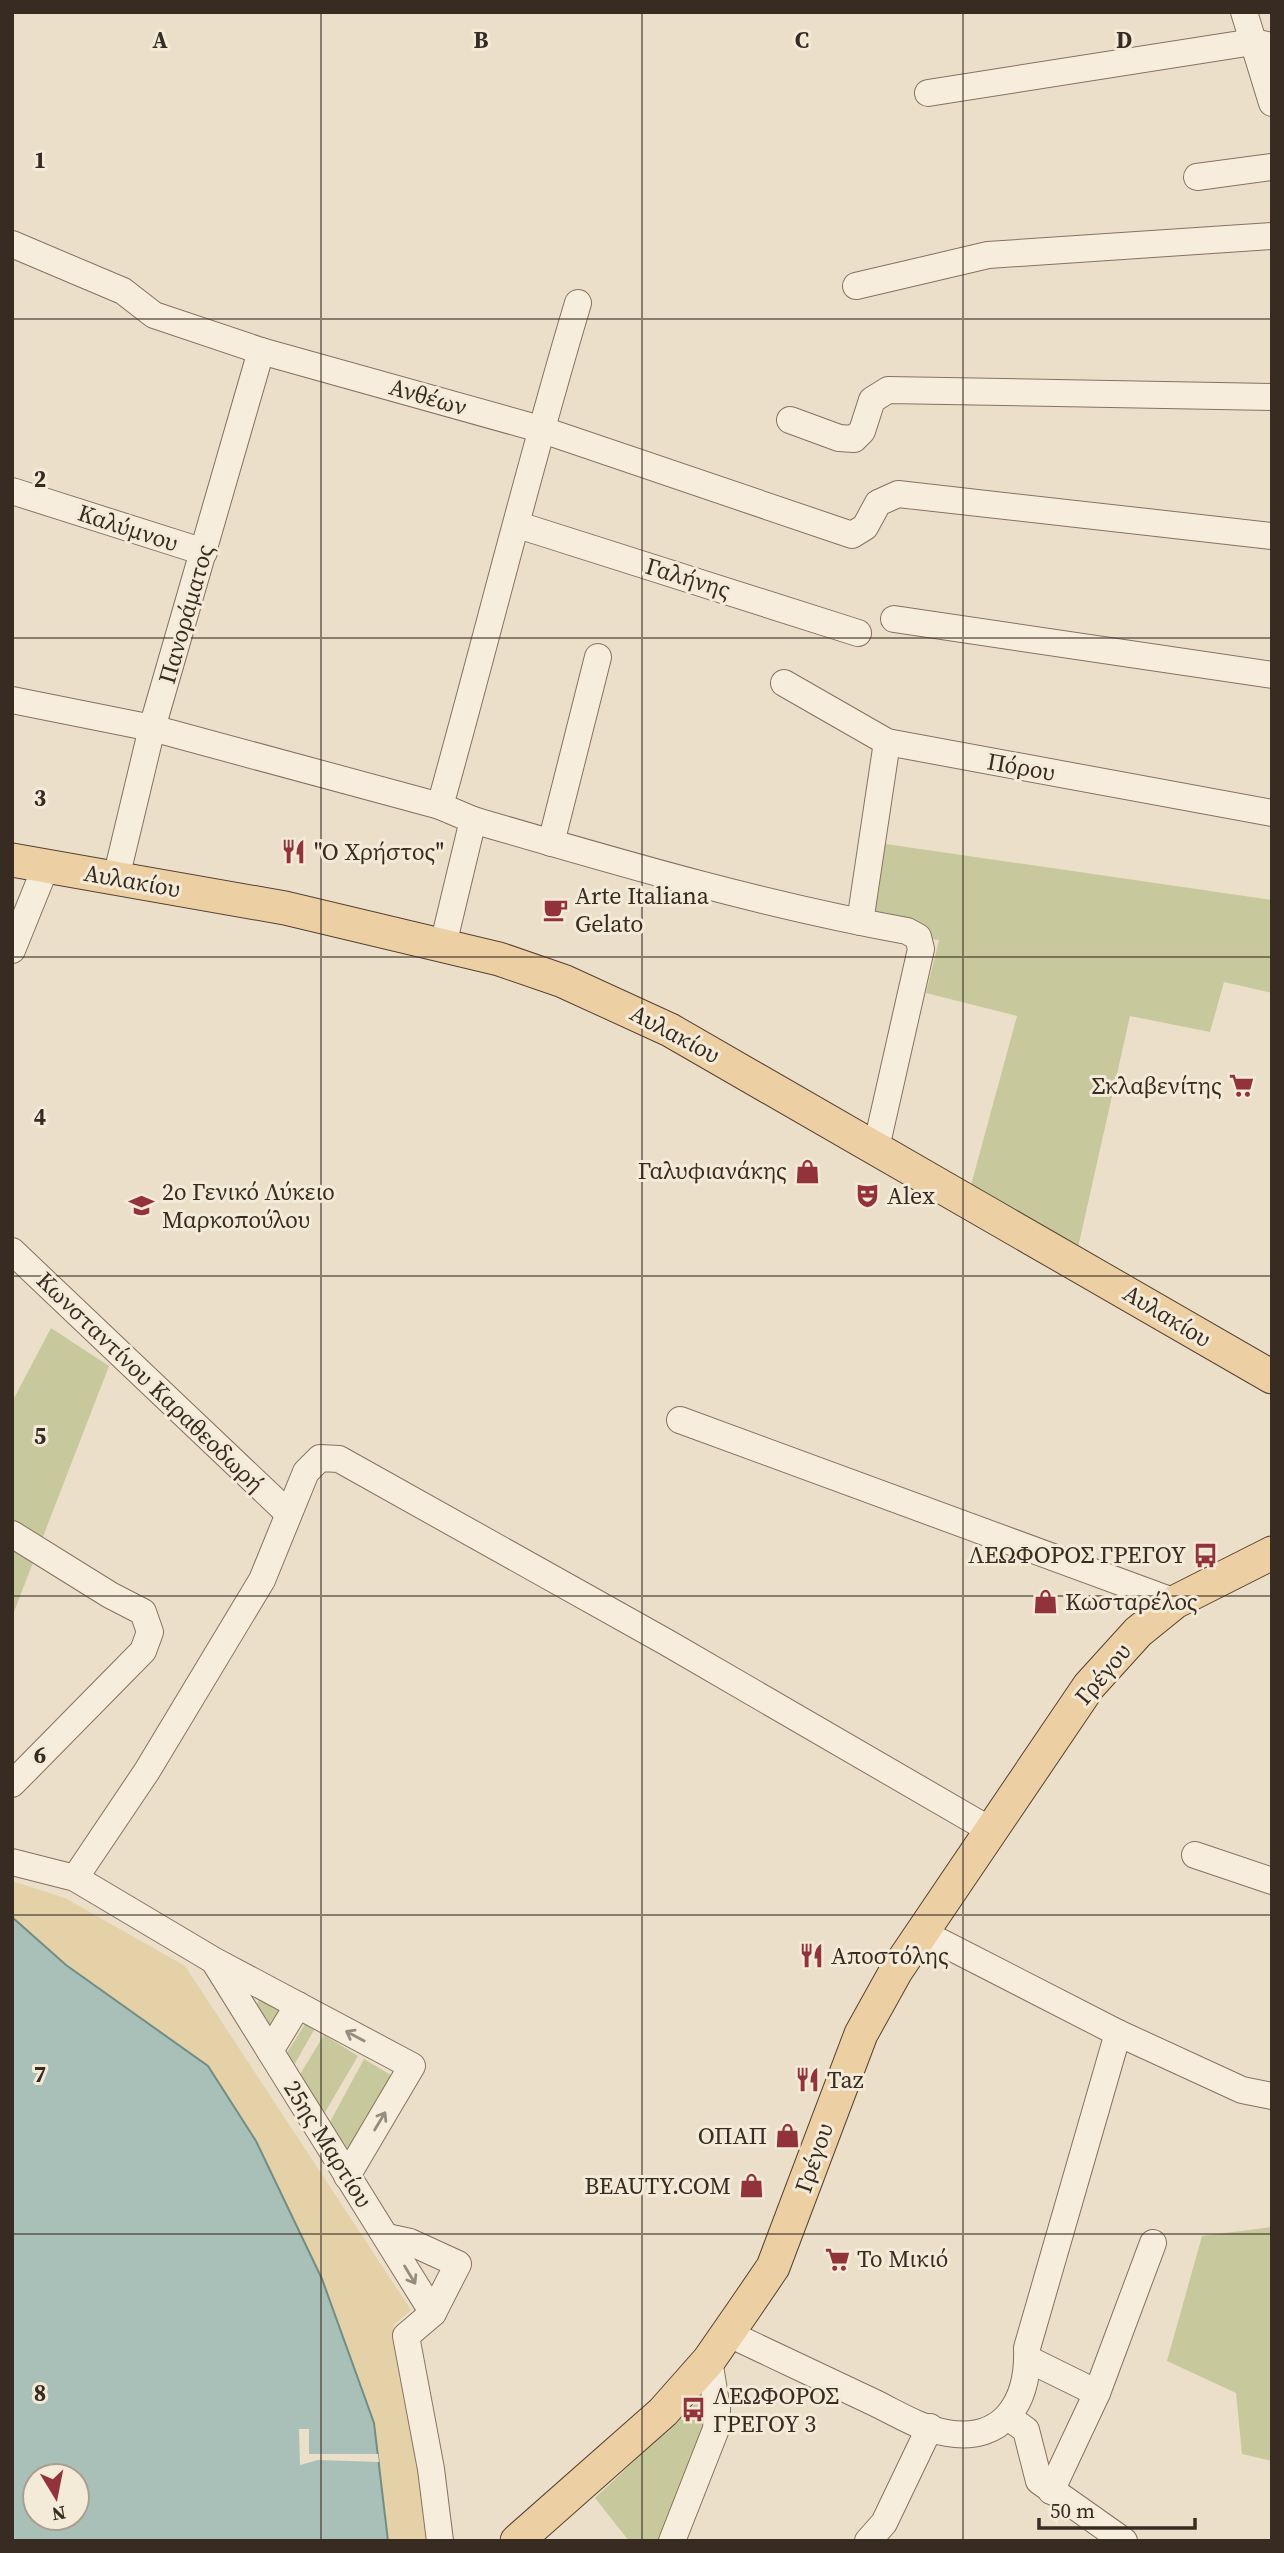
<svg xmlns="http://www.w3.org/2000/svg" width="1284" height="2553" viewBox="0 0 1284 2553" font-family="'Source Serif 4',serif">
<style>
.green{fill:#c7c99d}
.sand{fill:#e5d1a8}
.water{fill:#a9c0b8;stroke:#708e85;stroke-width:2;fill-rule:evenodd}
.pier{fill:#ecdfc9}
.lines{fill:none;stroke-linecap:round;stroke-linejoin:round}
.minor-casing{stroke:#87715f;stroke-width:28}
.major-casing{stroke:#554032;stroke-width:35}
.minor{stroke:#f7eddc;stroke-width:26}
.major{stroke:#ecd0a4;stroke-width:33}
.oneway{stroke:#988c7e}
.grid{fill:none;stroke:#382b21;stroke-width:2;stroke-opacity:0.55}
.labels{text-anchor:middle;stroke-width:6;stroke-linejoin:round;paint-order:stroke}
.street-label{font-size:24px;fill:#382b21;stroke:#f4ead8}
.poi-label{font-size:24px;fill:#382b21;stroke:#f4ead8;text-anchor:start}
.grid-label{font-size:23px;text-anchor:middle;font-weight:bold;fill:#382b21;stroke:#f4ead8;stroke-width:6;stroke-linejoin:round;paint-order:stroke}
</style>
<rect width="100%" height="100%" fill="#ecdfc9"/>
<g class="green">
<polygon points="879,843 1272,900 1272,993 1224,982 1210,1032 1130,1016 1075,1261 968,1196 1017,1016 926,993 939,940 865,930"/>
<polygon points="51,1328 109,1366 12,1617 12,1402"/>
<polygon points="260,1998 281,2007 267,2029 254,2010"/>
<polygon points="305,2024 314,2030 293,2067 285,2056"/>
<polygon points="324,2035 358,2056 324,2114 299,2076"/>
<polygon points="364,2059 394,2077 349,2151 330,2122"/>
<polygon points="1272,2227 1272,2461 1242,2454 1236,2393 1167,2361 1202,2236"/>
<polygon points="699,2400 707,2415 663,2541 629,2541 595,2498"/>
</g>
<polygon class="sand" points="12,1881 65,1898 185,1966 411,2310 394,2325 421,2473 429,2541 388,2541 374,2423 322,2279 256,2141 12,1917"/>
<path class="water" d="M12 1917 66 1965 208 2066 256 2141 322 2279 374 2423 388 2541H12ZM35 2476H77V2518H35Z"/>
<polygon class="pier" points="299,2429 309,2429 309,2454 378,2454 379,2462 318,2460 300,2465"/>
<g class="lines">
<defs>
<g id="minor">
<polyline points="1244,12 1272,103"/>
<polyline points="928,93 1253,42 1272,46"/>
<polyline points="1197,177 1272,167"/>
<polyline points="12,244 123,291 154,315 261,351 540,429 852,535 865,527 878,503 898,494 1272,536"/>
<polyline points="856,286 988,255 1272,236"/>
<polyline points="790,420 839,438 854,439 862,431 872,400 888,390 1272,397"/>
<polyline points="12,491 204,552"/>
<polyline points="518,525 858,633"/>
<polyline points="894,619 1272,675"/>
<polyline points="784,683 887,742 1272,813"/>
<polyline points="12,700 152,728 440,806"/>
<path d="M473 820C617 862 759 904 907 931L918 937 921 949 876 1148"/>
<polyline points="551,843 598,657"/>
<polyline points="116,878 152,728 261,351"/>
<polyline points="860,922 887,742"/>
<path d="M443 945 473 820 440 806C487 638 528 469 578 303"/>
<polyline points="12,950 46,866"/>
<polyline points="12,1251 288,1513"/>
<polyline points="680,1420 1175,1602"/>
<polyline points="12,1534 110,1595 143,1612 150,1632 143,1651 12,1784"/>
<polyline points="1195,1855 1272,1881"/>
<polyline points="12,1862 75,1878 213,1960 412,2066 347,2176"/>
<polyline points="75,1878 147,1771 262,1580 306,1472 320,1458 339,1459 666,1642 990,1830"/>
<polyline points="923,1933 1118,2033 1242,2090 1272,2096"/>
<polyline points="214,1961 433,2313"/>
<polyline points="270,2051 298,2005"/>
<polyline points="387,2237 410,2242 458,2264 433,2313 406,2336 431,2469 440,2541"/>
<path d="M727 2333C776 2356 824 2379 873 2402 896 2413 921 2429 947 2433 1005 2443 1029 2400 1027 2348L1118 2033"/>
<polyline points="1028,2359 1097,2393"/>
<polyline points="1008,2417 1026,2430 1039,2481 1124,2541"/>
<polyline points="1051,2491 1097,2393 1153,2243"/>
<polyline points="672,2541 716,2429 717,2409 709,2360"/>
<polyline points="868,2541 884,2523 930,2427"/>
</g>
<g id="major">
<polyline points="12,860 285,908 499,959 563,981 670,1030 1272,1377"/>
<polyline points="517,2541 663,2412 709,2360 743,2311 773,2267 861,2034 896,1971 1089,1686 1138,1632 1175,1602 1272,1553"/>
</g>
</defs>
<use href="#minor" class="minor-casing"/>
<use href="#major" class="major-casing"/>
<use href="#minor" class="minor"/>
<use href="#major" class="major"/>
</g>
<defs><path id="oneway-shaft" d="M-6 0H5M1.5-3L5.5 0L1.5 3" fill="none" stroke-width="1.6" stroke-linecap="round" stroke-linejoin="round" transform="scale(1.75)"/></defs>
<g class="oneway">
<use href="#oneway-shaft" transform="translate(355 2036) rotate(-152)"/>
<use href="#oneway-shaft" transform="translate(380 2121) rotate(-59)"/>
<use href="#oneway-shaft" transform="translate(410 2275) rotate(59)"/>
</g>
<path class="grid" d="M321 12V2541M642 12V2541M963 12V2541M12 319H1272M12 638H1272M12 957H1272M12 1276H1272M12 1596H1272M12 1915H1272M12 2234H1272"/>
<defs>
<symbol id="restaurant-bare" viewBox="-9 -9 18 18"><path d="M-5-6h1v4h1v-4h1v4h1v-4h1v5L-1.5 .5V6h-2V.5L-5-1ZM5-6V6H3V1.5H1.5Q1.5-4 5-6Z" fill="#92333a" stroke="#f4ead8" stroke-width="2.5" paint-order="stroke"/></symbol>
<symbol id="cafe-bare" viewBox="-9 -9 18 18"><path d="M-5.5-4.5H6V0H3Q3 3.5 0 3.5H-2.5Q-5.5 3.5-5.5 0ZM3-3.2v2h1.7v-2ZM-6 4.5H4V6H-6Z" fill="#92333a" stroke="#f4ead8" stroke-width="2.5" paint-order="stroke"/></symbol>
<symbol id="supermarket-bare" viewBox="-9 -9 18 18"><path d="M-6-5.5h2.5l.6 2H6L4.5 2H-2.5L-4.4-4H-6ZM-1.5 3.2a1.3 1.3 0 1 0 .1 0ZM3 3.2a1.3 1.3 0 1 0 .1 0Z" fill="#92333a" stroke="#f4ead8" stroke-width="2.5" paint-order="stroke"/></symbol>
<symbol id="shop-bare" viewBox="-9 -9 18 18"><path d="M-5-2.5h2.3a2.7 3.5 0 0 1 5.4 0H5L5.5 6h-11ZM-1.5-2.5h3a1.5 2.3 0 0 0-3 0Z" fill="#92333a" stroke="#f4ead8" stroke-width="2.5" paint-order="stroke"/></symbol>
<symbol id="theatre-bare" viewBox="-9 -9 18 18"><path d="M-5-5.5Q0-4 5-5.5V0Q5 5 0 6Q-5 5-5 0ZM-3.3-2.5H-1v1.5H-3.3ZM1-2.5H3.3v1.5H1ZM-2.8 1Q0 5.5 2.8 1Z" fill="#92333a" stroke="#f4ead8" stroke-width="2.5" paint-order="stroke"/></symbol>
<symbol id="school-bare" viewBox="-9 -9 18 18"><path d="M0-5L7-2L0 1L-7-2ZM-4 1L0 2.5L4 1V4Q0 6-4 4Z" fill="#92333a" stroke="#f4ead8" stroke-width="2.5" paint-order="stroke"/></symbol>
<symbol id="bus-bare" viewBox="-9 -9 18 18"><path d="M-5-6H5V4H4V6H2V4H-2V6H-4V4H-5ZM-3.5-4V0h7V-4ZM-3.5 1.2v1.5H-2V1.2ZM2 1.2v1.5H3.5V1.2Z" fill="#92333a" stroke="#f4ead8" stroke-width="2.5" paint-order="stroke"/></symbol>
</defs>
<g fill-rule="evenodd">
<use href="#restaurant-bare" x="276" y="834" width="35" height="35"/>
<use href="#cafe-bare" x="538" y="892" width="35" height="35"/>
<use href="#supermarket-bare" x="1224" y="1068" width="35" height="35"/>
<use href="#shop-bare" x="790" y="1154" width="35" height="35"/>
<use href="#theatre-bare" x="850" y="1178" width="35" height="35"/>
<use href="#school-bare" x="124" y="1188" width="35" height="35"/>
<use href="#bus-bare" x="1188" y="1538" width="35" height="35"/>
<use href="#shop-bare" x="1028" y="1584" width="35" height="35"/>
<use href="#restaurant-bare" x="794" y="1938" width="35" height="35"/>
<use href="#restaurant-bare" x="790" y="2062" width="35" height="35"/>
<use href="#shop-bare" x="770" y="2118" width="35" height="35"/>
<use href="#shop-bare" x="734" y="2168" width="35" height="35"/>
<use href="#supermarket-bare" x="820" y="2242" width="35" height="35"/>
<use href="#bus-bare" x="676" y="2392" width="35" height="35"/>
</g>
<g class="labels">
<g class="street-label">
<text transform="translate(428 397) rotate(16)" y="8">Ανθέων</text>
<text transform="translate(128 528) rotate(18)" y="8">Καλύμνου</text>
<text transform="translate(688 578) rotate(17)" y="8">Γαλήνης</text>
<text transform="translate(186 614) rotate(-74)" y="8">Πανοράματος</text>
<text transform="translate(1021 767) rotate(10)" y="8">Πόρου</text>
<text transform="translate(132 881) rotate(10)" y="8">Αυλακίου</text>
<text transform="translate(675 1034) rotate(28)" y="8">Αυλακίου</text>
<text transform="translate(1167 1316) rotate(31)" y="8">Αυλακίου</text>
<text transform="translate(150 1382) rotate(44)" y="8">Κωνσταντίνου Καραθεοδωρή</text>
<text transform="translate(1103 1674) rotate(-50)" y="8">Γρέγου</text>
<text transform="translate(328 2144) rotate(58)" y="8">25ης Μαρτίου</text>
<text transform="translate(814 2158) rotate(-71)" y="8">Γρέγου</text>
</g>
<g class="poi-label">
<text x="314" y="860">"Ο Χρήστος"</text>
<text x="575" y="904">Arte Italiana<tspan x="575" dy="28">Gelato</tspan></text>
<text x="1222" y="1094" text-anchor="end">Σκλαβενίτης</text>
<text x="787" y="1179" text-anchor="end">Γαλυφιανάκης</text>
<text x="162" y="1200">2ο Γενικό Λύκειο<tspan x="162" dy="28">Μαρκοπούλου</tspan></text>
<text x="887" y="1204">Alex</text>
<text x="1186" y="1563" text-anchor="end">ΛΕΩΦΟΡΟΣ ΓΡΕΓΟΥ</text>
<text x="1065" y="1610">Κωσταρέλος</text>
<text x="831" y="1964">Αποστόλης</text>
<text x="827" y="2088">Taz</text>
<text x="767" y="2144" text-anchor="end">ΟΠΑΠ</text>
<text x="731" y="2194" text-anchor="end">BEAUTY.COM</text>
<text x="857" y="2267">Το Μικιό</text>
<text x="713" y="2404">ΛΕΩΦΟΡΟΣ<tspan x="713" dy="28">ΓΡΕΓΟΥ 3</tspan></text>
</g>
</g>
<g class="grid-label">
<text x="160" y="48">A</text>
<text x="481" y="48">B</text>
<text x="802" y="48">C</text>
<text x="1124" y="48">D</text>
<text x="40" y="168">1</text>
<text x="40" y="487">2</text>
<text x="40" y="806">3</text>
<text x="40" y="1125">4</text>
<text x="40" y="1444">5</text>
<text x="40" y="1763">6</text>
<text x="40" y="2082">7</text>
<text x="40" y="2401">8</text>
</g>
<rect width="1284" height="2553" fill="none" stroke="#382b21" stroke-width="28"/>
<g transform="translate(56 2497) rotate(170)"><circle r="33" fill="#f4ead8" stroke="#a99e8f" stroke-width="2"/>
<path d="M0-5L12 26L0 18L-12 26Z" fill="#92333a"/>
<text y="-10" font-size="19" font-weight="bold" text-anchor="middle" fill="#382b21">N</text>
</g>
<path d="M1039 2518v10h156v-10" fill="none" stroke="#382b21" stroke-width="3.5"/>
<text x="1050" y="2518" font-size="21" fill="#382b21" stroke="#f4ead8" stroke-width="5" paint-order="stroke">50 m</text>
</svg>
